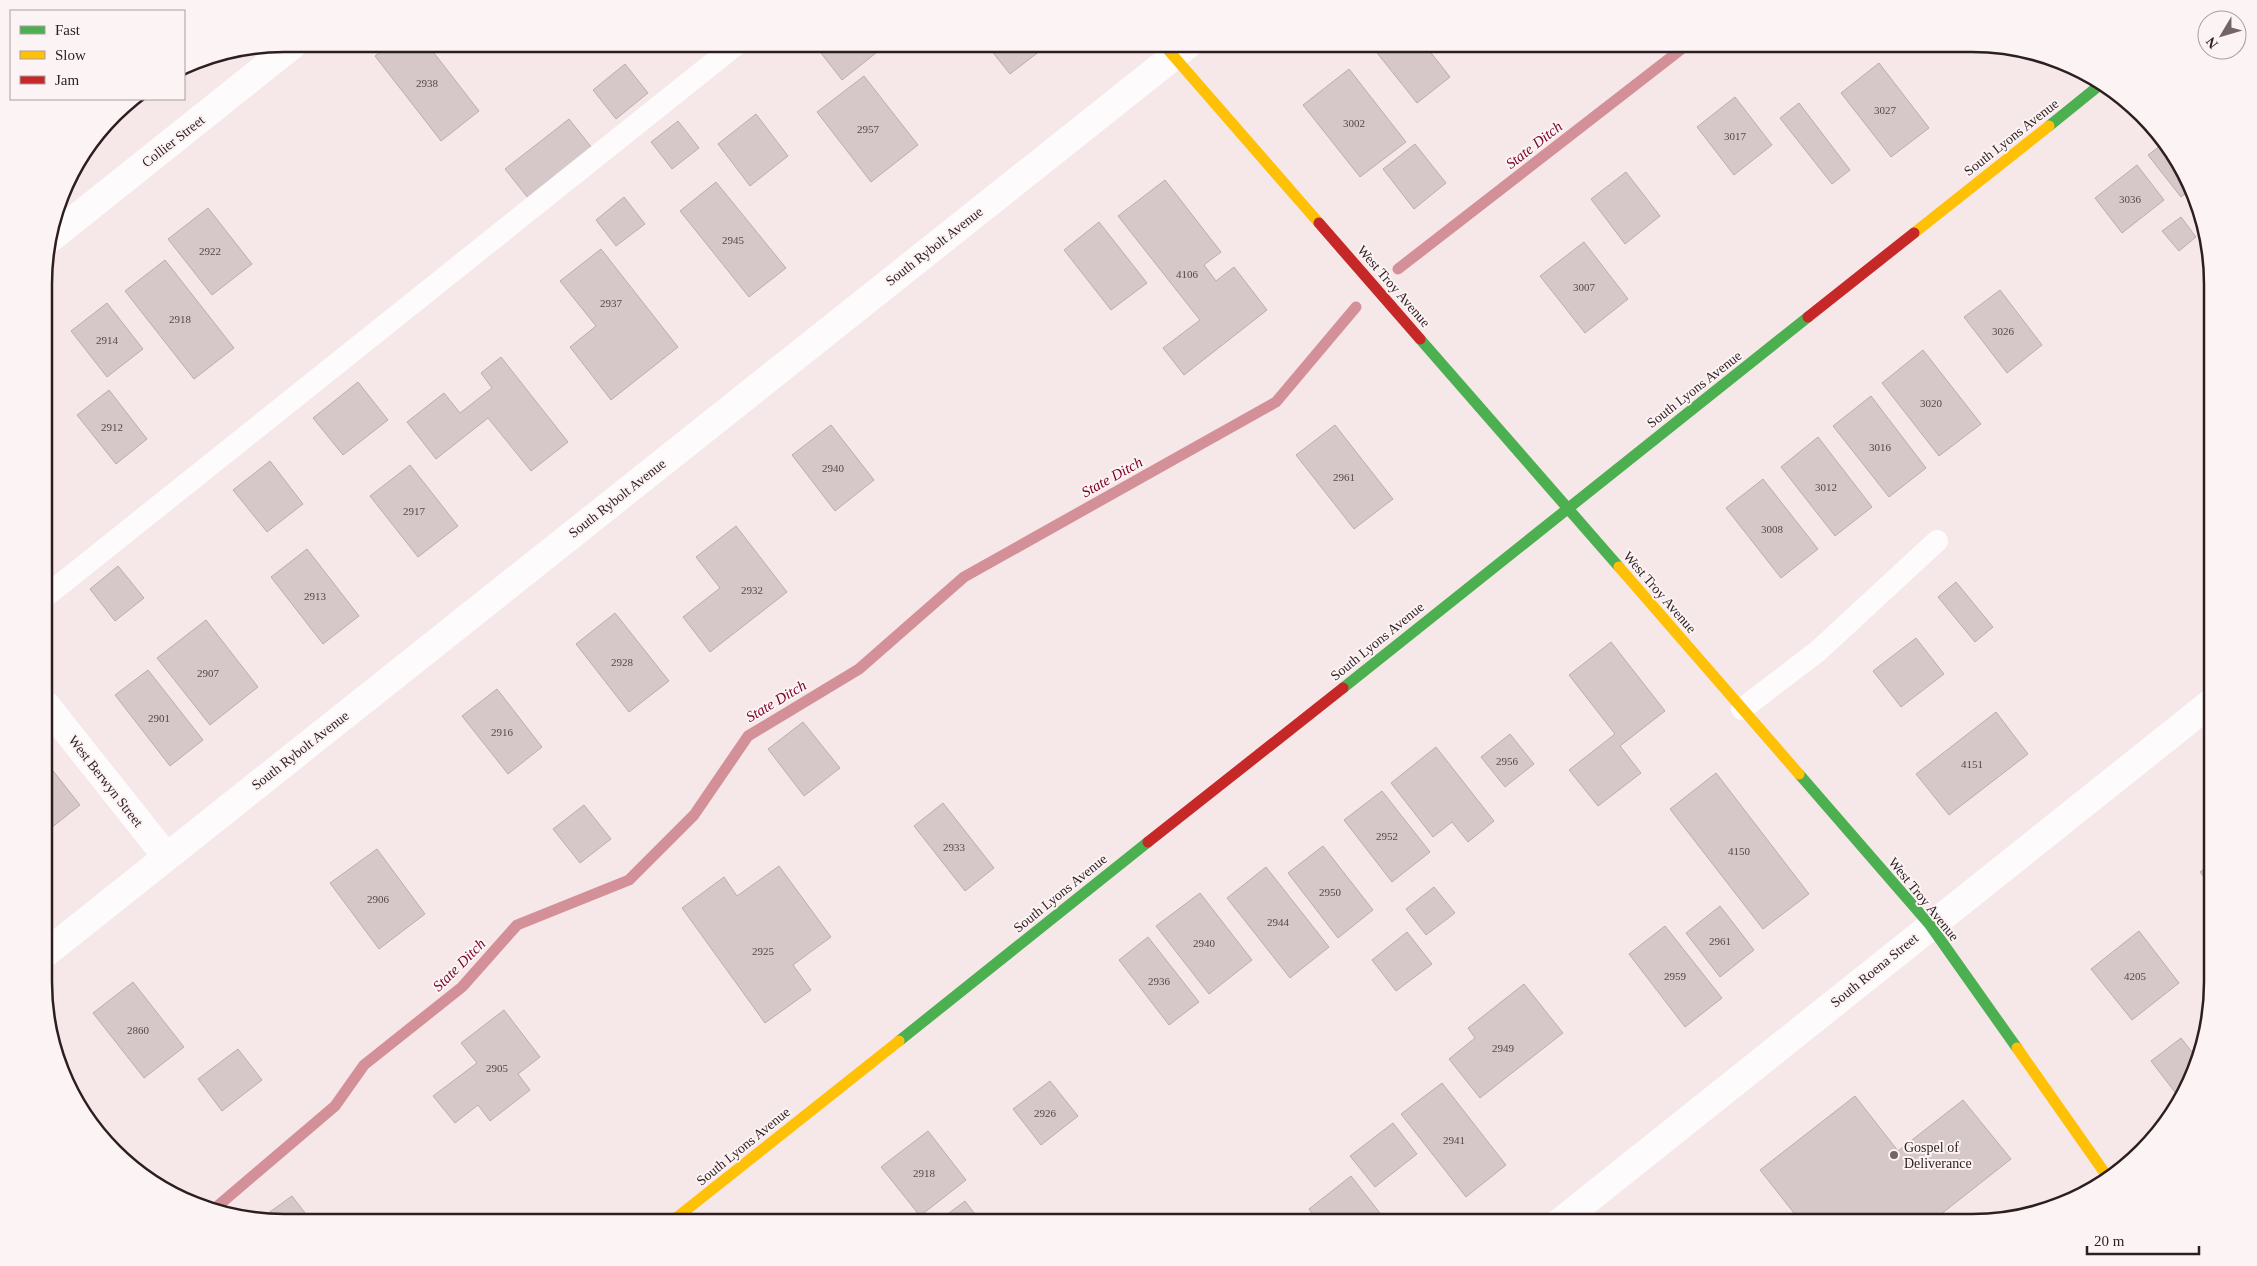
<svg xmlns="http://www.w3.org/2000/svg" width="2257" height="1266" viewBox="0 0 2257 1266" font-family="'Times New Roman',serif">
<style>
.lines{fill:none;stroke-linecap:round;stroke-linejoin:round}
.stream{stroke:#d49098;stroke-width:11}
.building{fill:#d6c7c8;stroke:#bbadae}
.lane{stroke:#fefbfc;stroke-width:22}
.street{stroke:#fefbfc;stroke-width:28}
.fast{stroke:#4caf50;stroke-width:11}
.slow{stroke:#ffc107;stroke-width:11}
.jam{stroke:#c62828;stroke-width:11}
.poi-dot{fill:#746465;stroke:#fcf3f4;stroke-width:2}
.labels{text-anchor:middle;stroke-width:4;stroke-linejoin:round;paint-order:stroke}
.number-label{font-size:11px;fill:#584849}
.street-label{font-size:14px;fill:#2e1e1f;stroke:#fcf3f4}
.poi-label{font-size:14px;fill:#2e1e1f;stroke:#fcf3f4;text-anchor:start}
.water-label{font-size:15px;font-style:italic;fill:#7b0328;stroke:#fcf3f4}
.rim{fill:none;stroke:#2e1e1f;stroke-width:2.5}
</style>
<rect width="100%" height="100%" fill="#f6e7e8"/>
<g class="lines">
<g class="stream">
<polyline points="1398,269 1688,44"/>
<polyline points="213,1210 335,1106 364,1065 462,987 517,925 629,880 694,815 748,736 859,669 964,577 1276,402 1356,307"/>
</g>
</g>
<g class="building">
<polygon points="390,44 427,44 479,111 441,141 375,56"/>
<polygon points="814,44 877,44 881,49 842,80"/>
<polygon points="986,44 1049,44 1010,74"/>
<polygon points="1370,44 1424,44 1450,77 1417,103"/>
<polygon points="1879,63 1929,128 1891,157 1841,93"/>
<polygon points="625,64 648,93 616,119 593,90"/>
<polygon points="1349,69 1406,142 1360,177 1303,105"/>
<polygon points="864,76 918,145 871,182 817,112"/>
<polygon points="1735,97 1772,145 1734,175 1697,127"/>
<polygon points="1799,103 1850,170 1832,184 1780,118"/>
<polygon points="756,114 788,156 750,186 718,144"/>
<polygon points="569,119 592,148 528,198 505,169"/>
<polygon points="678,121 699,148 672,169 651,142"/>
<polygon points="2164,143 2173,151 2191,189 2181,197 2148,155"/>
<polygon points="1415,144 1446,183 1414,209 1383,169"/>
<polygon points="2137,165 2164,200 2122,233 2095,198"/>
<polygon points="1626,172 1660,216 1625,244 1591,199"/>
<polygon points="1165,180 1221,252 1204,265 1216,281 1234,267 1267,310 1184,375 1163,348 1200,320 1118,216"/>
<polygon points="716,182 786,268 749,297 680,211"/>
<polygon points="624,197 645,224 616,246 596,220"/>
<polygon points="208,208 252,264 212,295 168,239"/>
<polygon points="2181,217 2196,237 2179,251 2162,231"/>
<polygon points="1099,222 1147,283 1111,310 1064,250"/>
<polygon points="1584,242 1628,299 1585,333 1540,276"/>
<polygon points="601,249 678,347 611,400 570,347 596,326 560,281"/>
<polygon points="165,260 234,348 194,379 125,291"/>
<polygon points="2000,290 2042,345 2007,373 1964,317"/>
<polygon points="107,303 143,349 107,377 71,331"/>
<polygon points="1923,350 1981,424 1939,456 1882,383"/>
<polygon points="501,357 568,442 531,471 488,418 436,459 407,422 444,393 460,413 492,388 481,373"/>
<polygon points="358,382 388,420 343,455 313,418"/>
<polygon points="109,390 147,439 116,464 77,415"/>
<polygon points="1871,396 1926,468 1889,497 1833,426"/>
<polygon points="831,425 874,480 835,511 792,455"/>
<polygon points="1335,425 1393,499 1354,529 1296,455"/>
<polygon points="1818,437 1872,507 1835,536 1781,467"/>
<polygon points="270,461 303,504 267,532 233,490"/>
<polygon points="410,465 458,526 418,557 370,496"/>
<polygon points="1763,479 1818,549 1781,578 1726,508"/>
<polygon points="736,526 787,592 710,652 683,617 720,588 696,557"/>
<polygon points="307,549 359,616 323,644 271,577"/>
<polygon points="118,566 144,598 115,621 90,589"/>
<polygon points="1956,582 1993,627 1975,642 1938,597"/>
<polygon points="615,613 669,681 629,712 576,644"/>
<polygon points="206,620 258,687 210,725 157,658"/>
<polygon points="1916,638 1944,674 1901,707 1873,671"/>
<polygon points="1611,642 1665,711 1620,746 1641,773 1598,806 1569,770 1615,734 1569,675"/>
<polygon points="148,670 203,740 170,766 115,695"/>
<polygon points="497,689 542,747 508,774 462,716"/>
<polygon points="1996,712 2028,754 1949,815 1916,774"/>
<polygon points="803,722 840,768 804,796 768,749"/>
<polygon points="1510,734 1534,764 1505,787 1481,757"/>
<polygon points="1436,747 1494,821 1468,842 1452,822 1433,837 1391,783"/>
<polygon points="46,762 80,805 46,832"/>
<polygon points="1716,773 1809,894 1763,929 1670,809"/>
<polygon points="1382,791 1430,852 1392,882 1344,820"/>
<polygon points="943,803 994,868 965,891 914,826"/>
<polygon points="584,805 611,839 580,863 553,829"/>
<polygon points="1323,846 1373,910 1338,938 1288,873"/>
<polygon points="377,849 425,914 379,949 330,883"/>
<polygon points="2213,862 2213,888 2200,872"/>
<polygon points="779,866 831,937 793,965 811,990 765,1023 682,908 724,877 737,896"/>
<polygon points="1266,867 1329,947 1290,978 1227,898"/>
<polygon points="1434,887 1455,913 1426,935 1406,909"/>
<polygon points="1200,893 1252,960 1209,994 1156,926"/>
<polygon points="1720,906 1754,950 1720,977 1686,933"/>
<polygon points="1665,926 1722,998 1685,1027 1629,954"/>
<polygon points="2139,931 2179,983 2132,1020 2091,969"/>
<polygon points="1407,932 1432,964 1396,991 1372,960"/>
<polygon points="1148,937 1199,1002 1169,1025 1119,960"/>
<polygon points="133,982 184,1047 144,1078 93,1013"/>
<polygon points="1524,984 1563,1033 1480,1098 1449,1059 1475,1038 1468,1028"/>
<polygon points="504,1010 540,1057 518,1074 530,1090 490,1121 478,1105 455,1123 433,1096 477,1063 461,1043"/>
<polygon points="2181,1038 2195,1056 2181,1100 2151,1061"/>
<polygon points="238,1049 262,1080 222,1111 198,1079"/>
<polygon points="1050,1081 1078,1116 1041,1145 1013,1109"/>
<polygon points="1442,1083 1506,1165 1466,1197 1401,1114"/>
<polygon points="1855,1096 1898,1151 1963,1100 2011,1159 1931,1222 1801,1222 1760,1170"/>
<polygon points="1393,1123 1417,1154 1375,1187 1350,1156"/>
<polygon points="928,1131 966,1180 920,1216 881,1167"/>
<polygon points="1351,1176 1387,1222 1318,1222 1309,1209"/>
<polygon points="292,1196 312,1222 260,1219"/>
<polygon points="965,1201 981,1222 937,1222"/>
</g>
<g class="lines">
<g class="lane">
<polyline points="46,596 737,44"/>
<polyline points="1742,709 1818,651 1937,541"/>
</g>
<g class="street">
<polyline points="51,238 294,44"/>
<polyline points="46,705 166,856"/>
<polyline points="46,953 1189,44"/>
<polyline points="1560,1222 2213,701"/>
</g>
<g class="fast">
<polyline points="2049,126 2101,84"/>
<polyline points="1420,339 1619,567"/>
<polyline points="1343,688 1808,317"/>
<polyline points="1799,774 1930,925 2017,1048"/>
<polyline points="899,1041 1148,842"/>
</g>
<g class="slow">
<polyline points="1163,44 1319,223"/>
<polyline points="1914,233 2049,126"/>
<polyline points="1619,567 1799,774"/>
<polyline points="2017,1048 2109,1179"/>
<polyline points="671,1222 899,1041"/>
</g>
<g class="jam">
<polyline points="1319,223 1420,339"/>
<polyline points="1808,317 1914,233"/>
<polyline points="1148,842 1343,688"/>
</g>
</g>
<circle class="poi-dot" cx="1894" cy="1155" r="5"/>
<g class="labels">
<g class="number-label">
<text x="427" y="87">2938</text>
<text x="1885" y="114">3027</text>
<text x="1354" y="127">3002</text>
<text x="868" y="133">2957</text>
<text x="1735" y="140">3017</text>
<text x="2130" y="203">3036</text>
<text x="733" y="244">2945</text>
<text x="210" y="255">2922</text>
<text x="1187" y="278">4106</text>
<text x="1584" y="291">3007</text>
<text x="611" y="307">2937</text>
<text x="180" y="323">2918</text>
<text x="2003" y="335">3026</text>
<text x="107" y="344">2914</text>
<text x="1931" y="407">3020</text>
<text x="112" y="431">2912</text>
<text x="1880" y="451">3016</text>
<text x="833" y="472">2940</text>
<text x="1344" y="481">2961</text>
<text x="1826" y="491">3012</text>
<text x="414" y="515">2917</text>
<text x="1772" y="533">3008</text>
<text x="752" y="594">2932</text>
<text x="315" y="600">2913</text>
<text x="622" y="666">2928</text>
<text x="208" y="677">2907</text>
<text x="159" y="722">2901</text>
<text x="502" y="736">2916</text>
<text x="1507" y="765">2956</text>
<text x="1972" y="768">4151</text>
<text x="1387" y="840">2952</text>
<text x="954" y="851">2933</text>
<text x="1739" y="855">4150</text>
<text x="1330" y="896">2950</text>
<text x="378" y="903">2906</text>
<text x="1278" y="926">2944</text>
<text x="1720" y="945">2961</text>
<text x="1204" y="947">2940</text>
<text x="763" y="955">2925</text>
<text x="1675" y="980">2959</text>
<text x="2135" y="980">4205</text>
<text x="1159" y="985">2936</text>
<text x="138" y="1034">2860</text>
<text x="1503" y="1052">2949</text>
<text x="497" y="1072">2905</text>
<text x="1045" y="1117">2926</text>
<text x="1454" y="1144">2941</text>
<text x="924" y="1177">2918</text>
</g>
<g class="street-label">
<text transform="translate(2011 137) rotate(-38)" y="5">South Lyons Avenue</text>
<text transform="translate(173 141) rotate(-38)" y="5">Collier Street</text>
<text transform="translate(934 246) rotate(-38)" y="5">South Rybolt Avenue</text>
<text transform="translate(1394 286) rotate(49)" y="5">West Troy Avenue</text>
<text transform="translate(1694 389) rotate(-38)" y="5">South Lyons Avenue</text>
<text transform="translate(617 498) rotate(-38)" y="5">South Rybolt Avenue</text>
<text transform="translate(1660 592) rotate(49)" y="5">West Troy Avenue</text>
<text transform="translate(1377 641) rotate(-39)" y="5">South Lyons Avenue</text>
<text transform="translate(300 750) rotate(-38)" y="5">South Rybolt Avenue</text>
<text transform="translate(106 781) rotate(52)" y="5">West Berwyn Street</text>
<text transform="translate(1060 893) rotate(-39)" y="5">South Lyons Avenue</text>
<text transform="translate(1924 899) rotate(51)" y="5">West Troy Avenue</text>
<text transform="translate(1874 970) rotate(-39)" y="5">South Roena Street</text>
<text transform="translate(743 1146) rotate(-39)" y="5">South Lyons Avenue</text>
</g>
<g class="poi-label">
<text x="1904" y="1152">Gospel of<tspan x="1904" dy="16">Deliverance</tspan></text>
</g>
<g class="water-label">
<text transform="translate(1534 145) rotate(-38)" y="5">State Ditch</text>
<text transform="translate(1112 477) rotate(-29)" y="5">State Ditch</text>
<text transform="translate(776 701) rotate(-31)" y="5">State Ditch</text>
<text transform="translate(459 965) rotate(-45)" y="5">State Ditch</text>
</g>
</g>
<path d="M0 0H2257V1266H0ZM284 52H1972A232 232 0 0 1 2204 284V982A232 232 0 0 1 1972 1214H284A232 232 0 0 1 52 982V284A232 232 0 0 1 284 52Z" fill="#fcf3f4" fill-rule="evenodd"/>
<path class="rim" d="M284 52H1972A232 232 0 0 1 2204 284V982A232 232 0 0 1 1972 1214H284A232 232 0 0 1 52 982V284A232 232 0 0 1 284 52Z"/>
<rect x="10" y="10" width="175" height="90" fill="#fcf3f4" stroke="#aa9e9f"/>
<rect x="20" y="26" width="25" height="8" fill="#4caf50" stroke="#aa9e9f"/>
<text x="55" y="35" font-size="15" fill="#2e1e1f">Fast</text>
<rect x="20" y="51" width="25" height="8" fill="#ffc107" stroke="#aa9e9f"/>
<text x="55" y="60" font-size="15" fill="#2e1e1f">Slow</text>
<rect x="20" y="76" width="25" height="8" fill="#c62828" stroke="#aa9e9f"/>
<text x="55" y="85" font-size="15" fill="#2e1e1f">Jam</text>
<g transform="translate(2222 35) rotate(232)"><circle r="24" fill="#fcf3f4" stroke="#aa9e9f"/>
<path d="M0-4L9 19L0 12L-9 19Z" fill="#746465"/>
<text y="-8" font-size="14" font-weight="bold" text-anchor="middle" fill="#2e1e1f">N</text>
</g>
<path d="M2087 1246v8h112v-8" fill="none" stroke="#2e1e1f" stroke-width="2.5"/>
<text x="2094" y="1246" font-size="15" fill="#2e1e1f" stroke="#fcf3f4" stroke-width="4" paint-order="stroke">20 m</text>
</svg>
